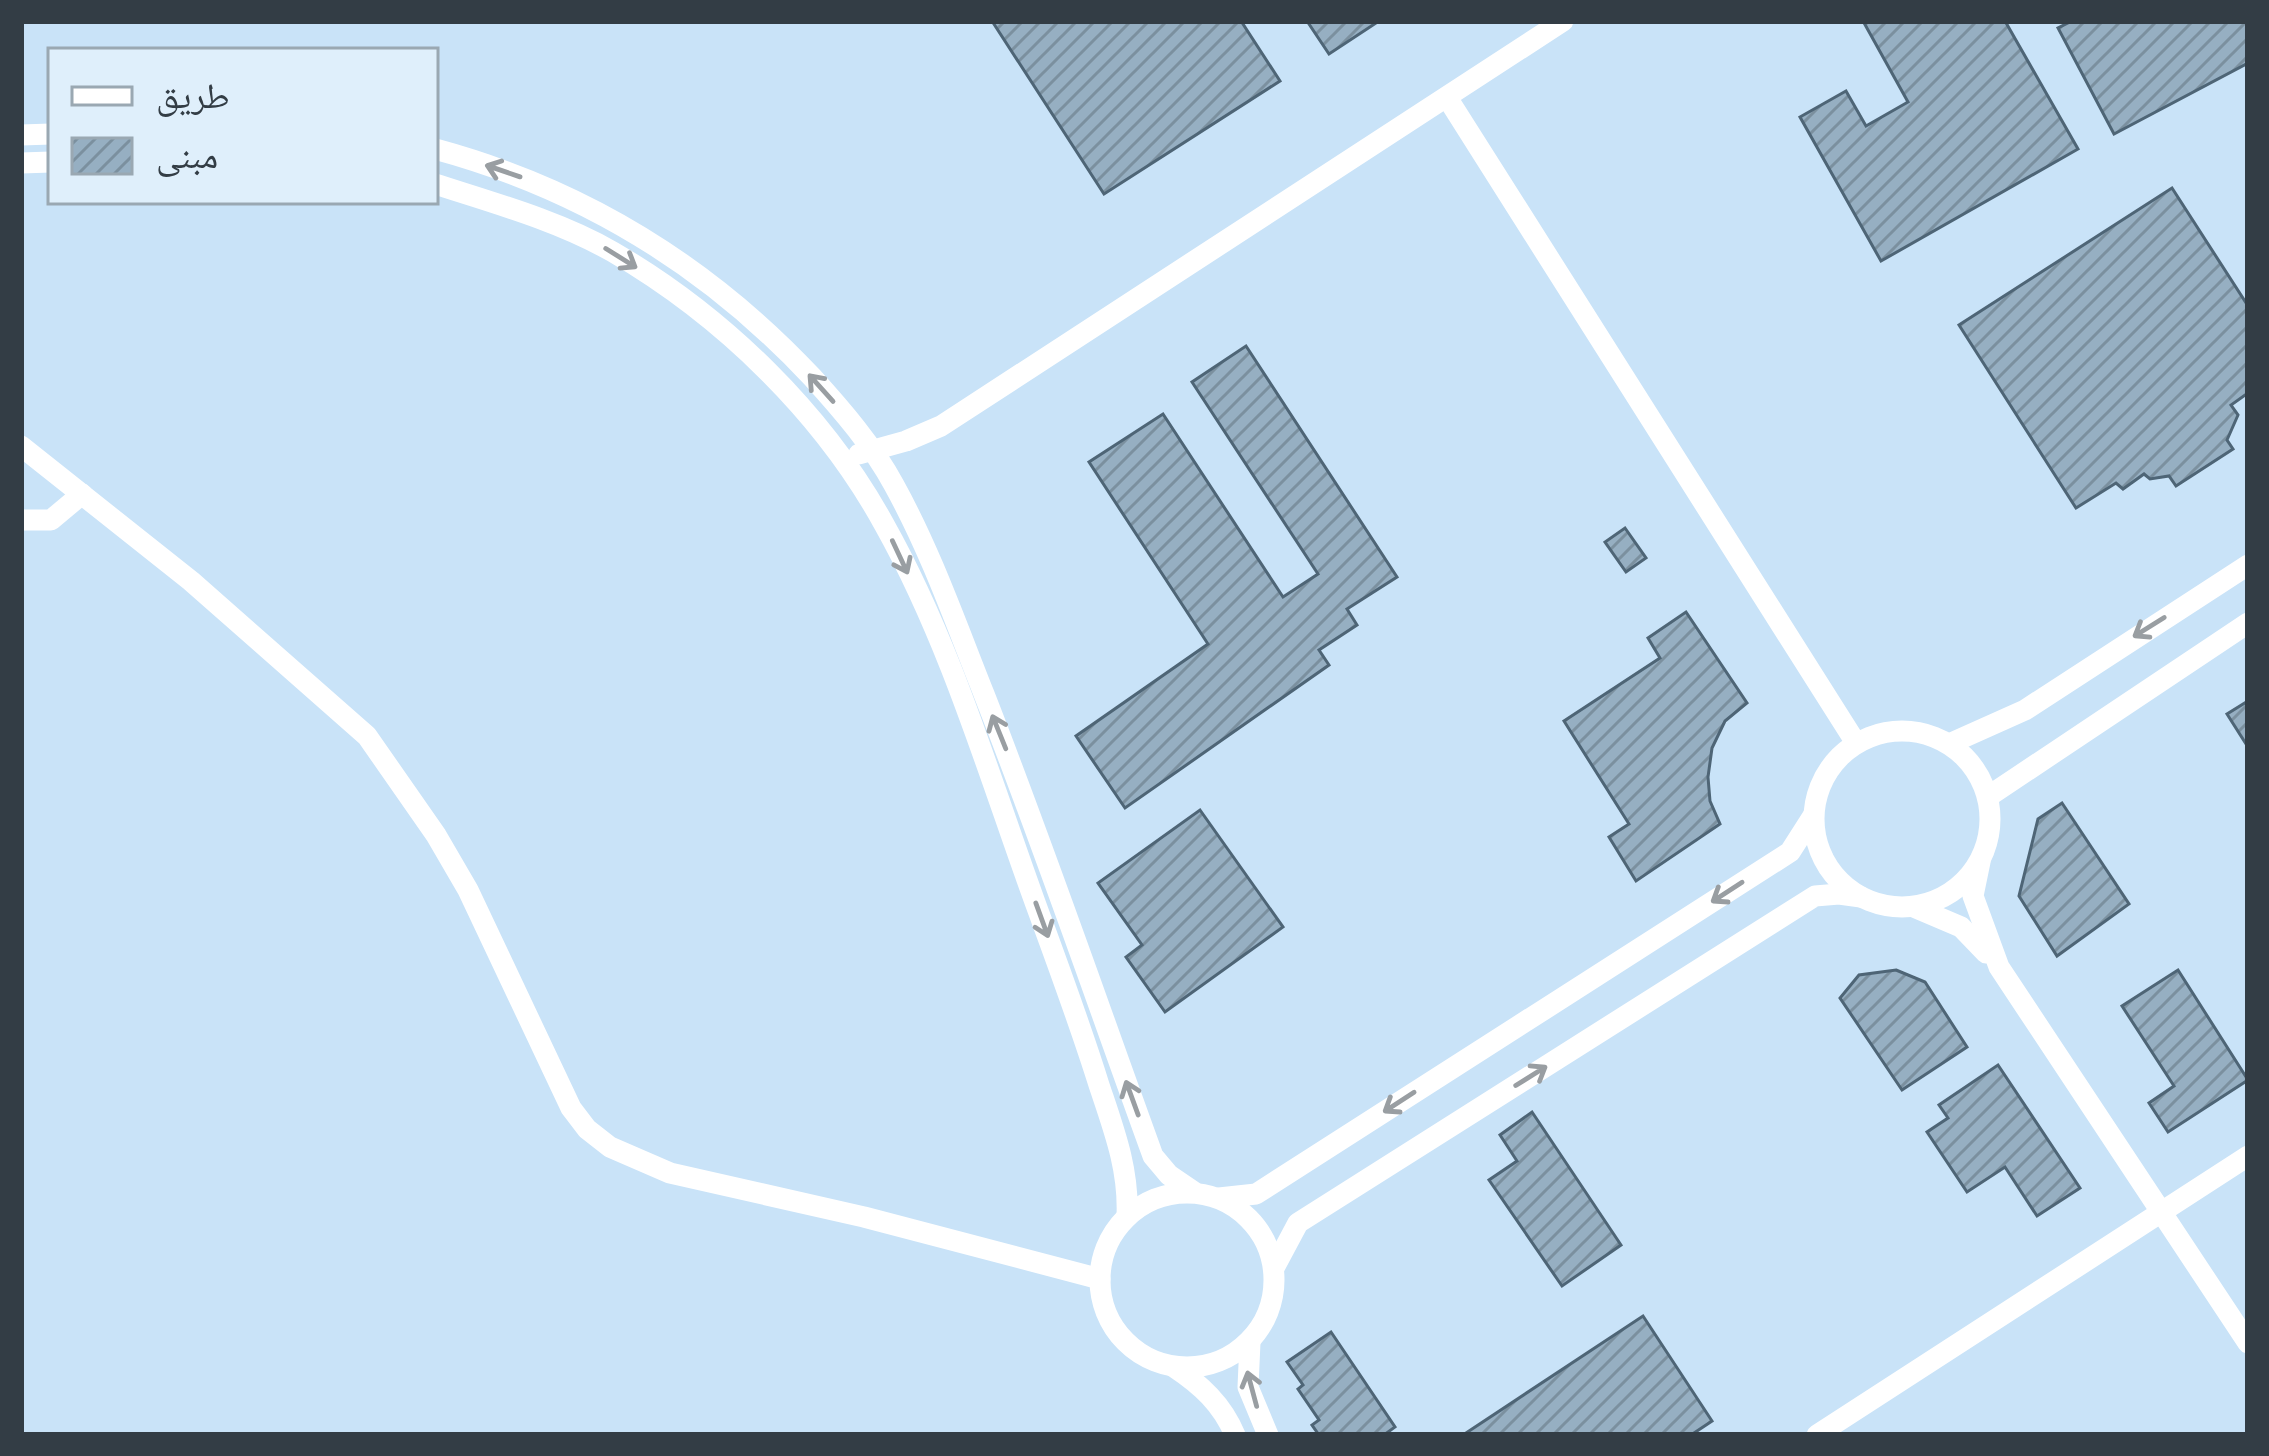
<svg xmlns="http://www.w3.org/2000/svg" width="2269" height="1456" viewBox="0 0 2269 1456" font-family="Roboto,'Noto Naskh Arabic',sans-serif">
<style>
.building{fill:url(#building-hatch);stroke:#4e6576;stroke-width:3}
.lines{fill:none;stroke-linecap:round;stroke-linejoin:round}
.minor{stroke:#fff;stroke-width:21}
.oneway{stroke:#999ea2}
</style>
<defs>
<pattern id="building-hatch" width="6" height="6" patternUnits="userSpaceOnUse" patternTransform="scale(3)"><rect width="6" height="6" fill="#96afc2"/><path d="M-1 1l2-2M0 6l6-6M5 7l2-2" fill="none" stroke="#7b909f"/></pattern>
</defs>
<rect width="100%" height="100%" fill="#c9e3f8"/>
<g class="building">
<polygon points="992,21 1241,21 1280,81 1104,194"/>
<polygon points="1307,21 1379,21 1329,54"/>
<polygon points="1863,21 2005,21 2078,149 1881,261 1800,117 1846,91 1866,126 1908,102"/>
<polygon points="2072,21 2248,21 2248,63 2114,134 2058,28"/>
<polygon points="2172,188 2248,306 2248,393 2231,405 2238,415 2227,440 2233,449 2176,486 2169,476 2150,479 2144,474 2123,489 2116,483 2076,508 1959,325"/>
<polygon points="1246,346 1397,577 1347,609 1357,625 1319,650 1329,665 1125,808 1076,736 1208,644 1089,462 1163,414 1283,597 1318,574 1192,382"/>
<polygon points="1625,528 1646,558 1626,572 1605,542"/>
<polygon points="1686,612 1747,703 1725,721 1712,748 1708,777 1710,801 1720,824 1636,881 1609,837 1629,824 1564,721 1660,658 1648,638"/>
<polygon points="2248,701 2248,747 2227,714"/>
<polygon points="2062,803 2129,904 2057,956 2019,896 2038,819"/>
<polygon points="1200,810 1283,927 1165,1012 1126,957 1142,945 1098,883"/>
<polygon points="1896,970 1925,982 1967,1047 1902,1090 1840,998 1859,975"/>
<polygon points="2178,970 2248,1080 2168,1132 2149,1103 2174,1086 2122,1006"/>
<polygon points="1998,1065 2080,1188 2037,1216 2005,1167 1967,1192 1927,1132 1948,1118 1939,1105"/>
<polygon points="1532,1112 1621,1245 1562,1286 1489,1180 1517,1161 1500,1135"/>
<polygon points="1643,1316 1712,1421 1691,1435 1463,1435"/>
<polygon points="1331,1332 1395,1427 1384,1435 1319,1435 1312,1425 1319,1420 1298,1389 1303,1385 1287,1362"/>
</g>
<g class="lines">
<g class="minor">
<polyline points="1448,99 1856,743"/>
<polyline points="21,135 51,134"/>
<path d="M435 149C583 189 707 265 812 377 842 410 873 446 894 485 931 552 956 624 984 694 1044 847 1097 1002 1153 1156L1169 1175 1194 1192"/>
<polyline points="21,163 51,162"/>
<path d="M435 184C494 203 559 221 613 252 723 316 824 414 885 526 951 644 990 779 1036 905 1058 965 1080 1024 1099 1085 1114 1130 1129 1169 1127 1216"/>
<polyline points="21,446 191,581 367,736 436,835 468,890 571,1108 587,1129 610,1147 670,1173 864,1217 1100,1279"/>
<polyline points="859,454 906,441 941,426 1563,21"/>
<polyline points="21,520 51,520 82,494"/>
<circle cx="1902" cy="819" r="88"/>
<polyline points="1949,744 2025,710 2248,565"/>
<polyline points="1989,796 2248,623"/>
<polyline points="1980,862 1973,896 1999,967 2248,1343"/>
<polyline points="1914,907 1961,927 1986,953"/>
<circle cx="1187" cy="1280" r="87"/>
<polyline points="1219,1198 1256,1194 1790,852 1813,816"/>
<polyline points="1274,1268 1298,1223 1815,896 1839,894 1861,897"/>
<polyline points="1250,1342 1248,1387 1268,1435"/>
<path d="M1174 1367C1201 1385 1222 1404 1235 1435"/>
<polyline points="1817,1435 2248,1156"/>
</g>
</g>
<defs><path id="oneway-shaft" d="M-6 0H5M1.5-3L5.5 0L1.5 3" fill="none" stroke-width="1.6" stroke-linecap="round" stroke-linejoin="round" transform="scale(3)"/></defs>
<g class="oneway">
<use href="#oneway-shaft" transform="translate(503 171) rotate(-161)"/>
<use href="#oneway-shaft" transform="translate(621 258) rotate(32)"/>
<use href="#oneway-shaft" transform="translate(821 388) rotate(-132)"/>
<use href="#oneway-shaft" transform="translate(900 557) rotate(65)"/>
<use href="#oneway-shaft" transform="translate(2149 627) rotate(148)"/>
<use href="#oneway-shaft" transform="translate(999 732) rotate(-112)"/>
<use href="#oneway-shaft" transform="translate(1727 892) rotate(147)"/>
<use href="#oneway-shaft" transform="translate(1042 920) rotate(70)"/>
<use href="#oneway-shaft" transform="translate(1531 1076) rotate(-32)"/>
<use href="#oneway-shaft" transform="translate(1132 1098) rotate(-110)"/>
<use href="#oneway-shaft" transform="translate(1399 1102) rotate(147)"/>
<use href="#oneway-shaft" transform="translate(1252 1389) rotate(-105)"/>
</g>
<rect width="2269" height="1456" fill="none" stroke="#333d45" stroke-width="48"/>
<rect x="48" y="48" width="390" height="156" fill="#dfeffb" stroke="#9aa8b2" stroke-width="3"/>
<rect x="72" y="87" width="60" height="18" fill="#ffffff" stroke="#9aa8b2" stroke-width="3"/>
<text x="156" y="108" font-size="36" fill="#333d45">طريق</text>
<rect x="72" y="138" width="60" height="36" fill="url(#building-hatch)" stroke="#9aa8b2" stroke-width="3"/>
<text x="156" y="168" font-size="36" fill="#333d45">مبنى</text>
</svg>
